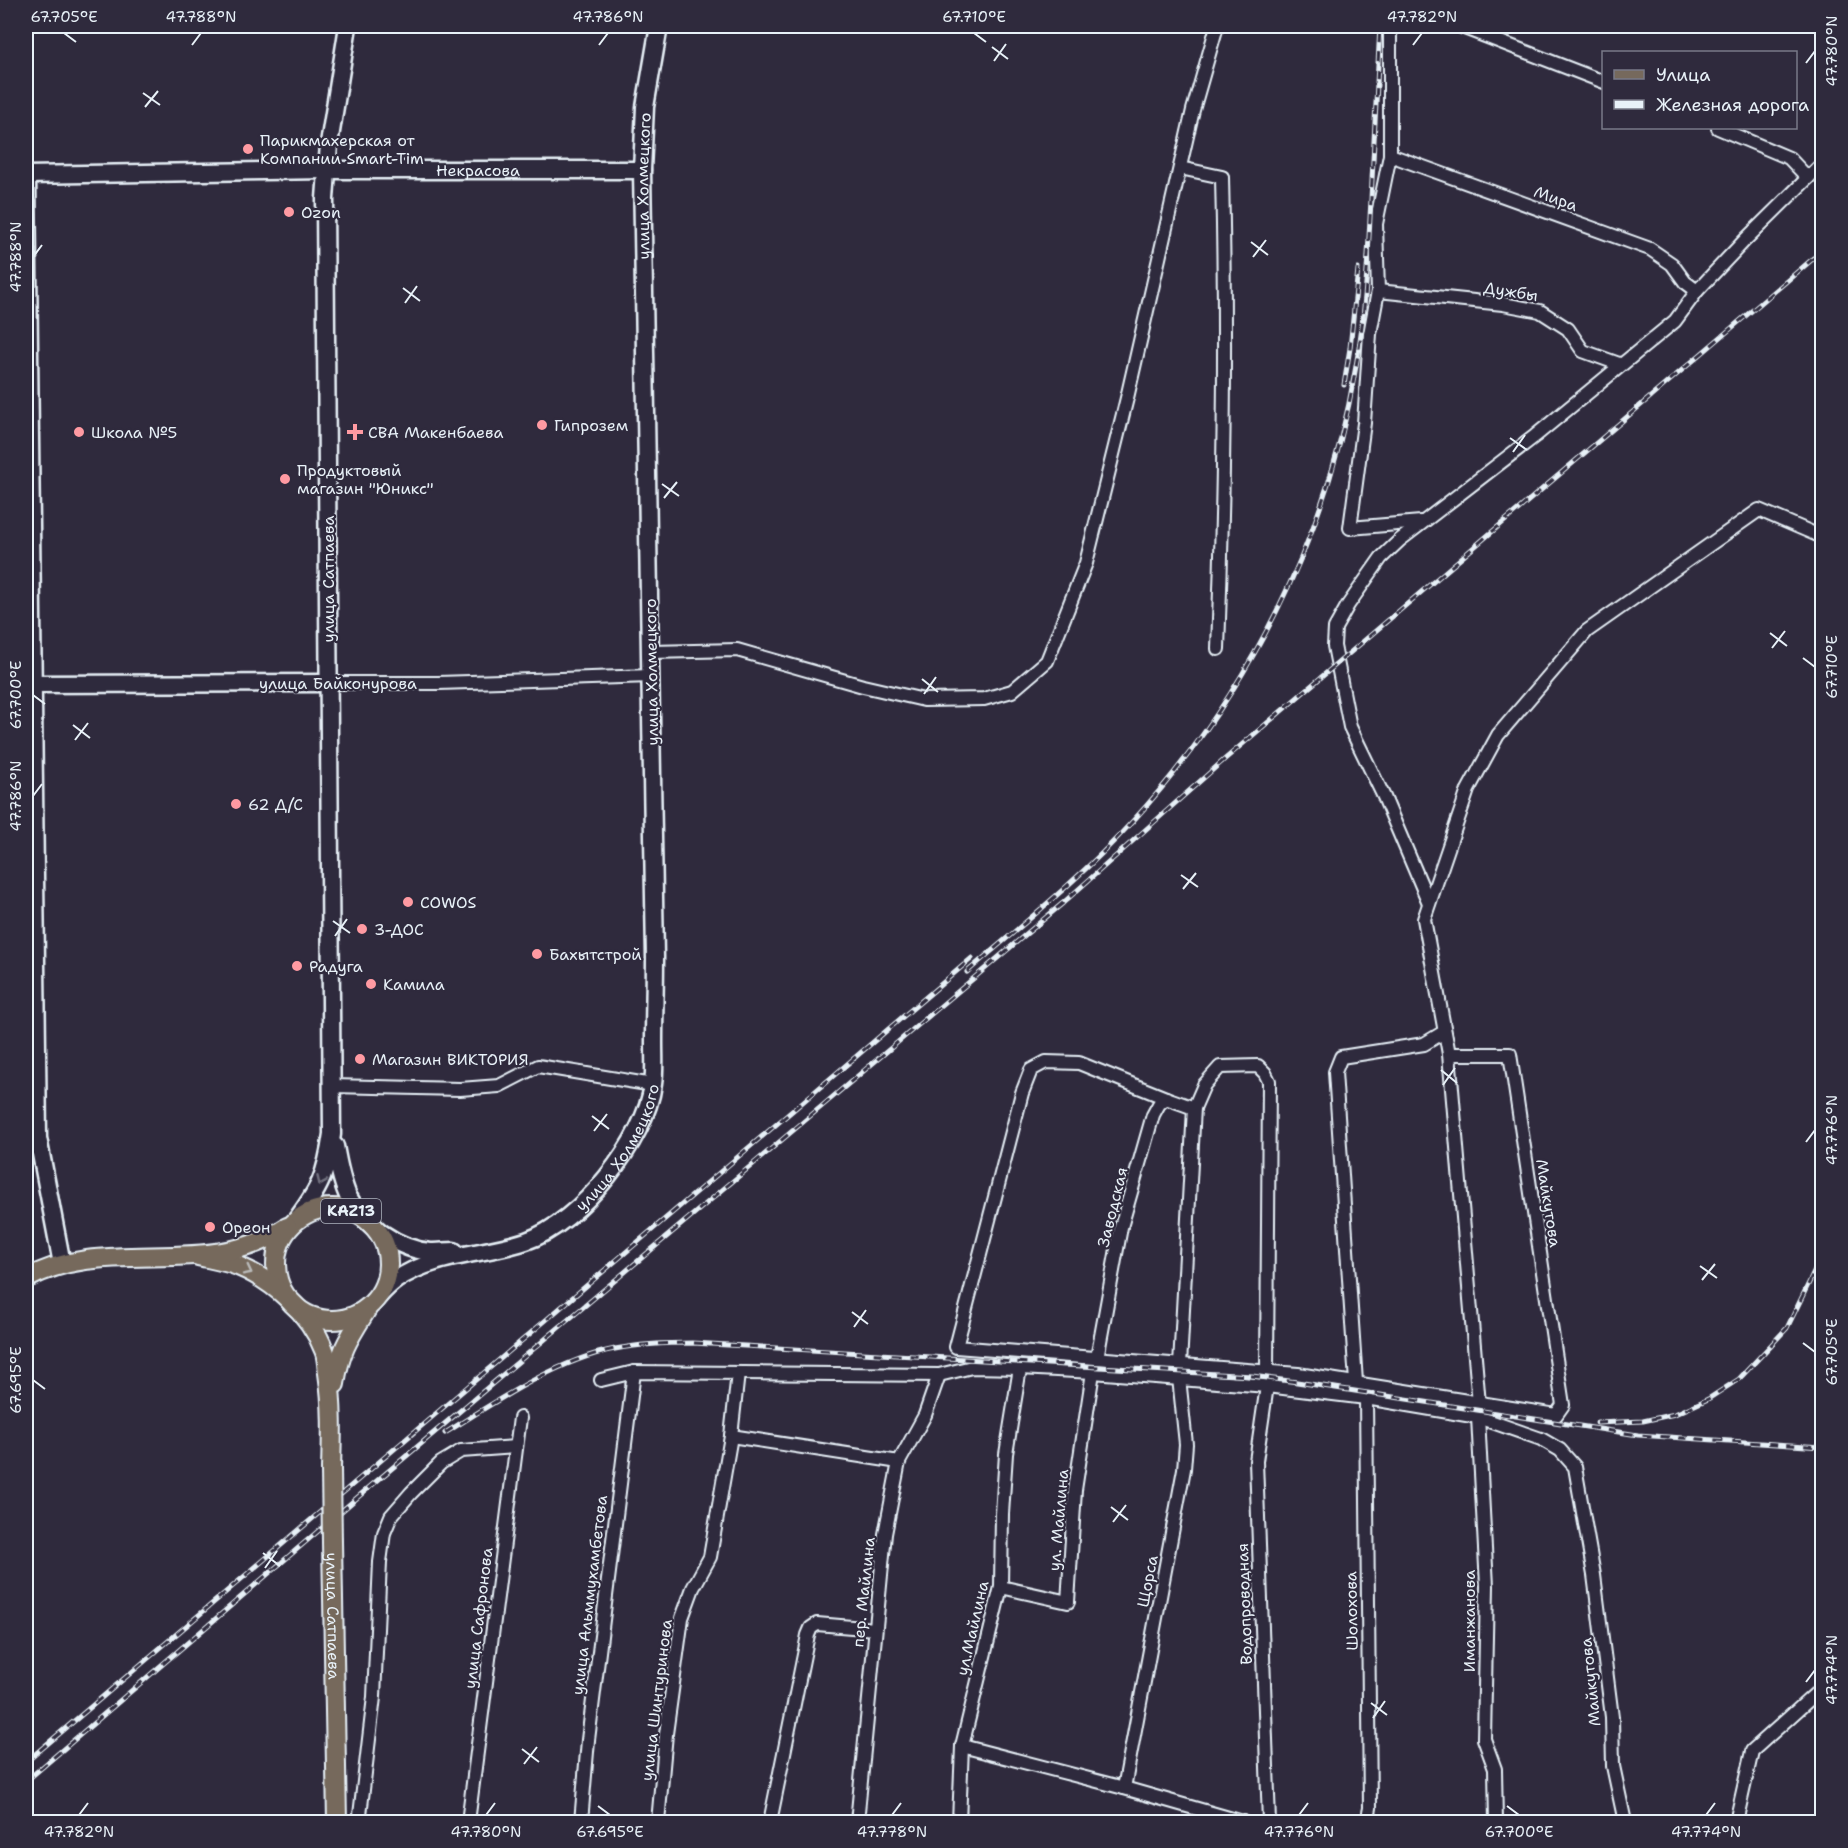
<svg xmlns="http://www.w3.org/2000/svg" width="1848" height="1848" viewBox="0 0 1848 1848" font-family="'Shantell Sans',sans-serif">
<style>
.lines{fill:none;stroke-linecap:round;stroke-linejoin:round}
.street-casing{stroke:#e8f1f8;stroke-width:16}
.secondary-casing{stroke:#e8f1f8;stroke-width:21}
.primary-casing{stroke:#e8f1f8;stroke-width:22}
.street{stroke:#2f2a3d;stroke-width:12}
.secondary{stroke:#2f2a3d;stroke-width:16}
.primary{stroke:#76695c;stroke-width:18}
.rail-casing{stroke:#e8f1f8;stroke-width:5}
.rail{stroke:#2f2a3d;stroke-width:3;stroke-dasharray:9;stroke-linecap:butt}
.primary-bridge-casing{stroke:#e8f1f8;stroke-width:22;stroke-linecap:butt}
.primary-bridge{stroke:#76695c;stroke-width:18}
.oneway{stroke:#70707e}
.oneway2{stroke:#babbba}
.ticks{fill:none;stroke:#e8f1f8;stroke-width:2}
.poi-dot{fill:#ff9aa2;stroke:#2f2a3d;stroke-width:2}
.labels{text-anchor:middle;stroke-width:4.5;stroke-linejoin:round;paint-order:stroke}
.shield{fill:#2f2a3d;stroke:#b0b5c0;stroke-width:1.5}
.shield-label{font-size:15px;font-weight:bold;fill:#e8f1f8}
.poi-label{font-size:16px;fill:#e8f1f8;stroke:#2f2a3d;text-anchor:start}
.street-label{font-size:16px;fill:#e8f1f8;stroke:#2f2a3d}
.neatline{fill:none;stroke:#e8f1f8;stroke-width:2}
.ticks-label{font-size:15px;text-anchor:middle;fill:#e8f1f8}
</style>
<rect width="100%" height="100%" fill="#2f2a3d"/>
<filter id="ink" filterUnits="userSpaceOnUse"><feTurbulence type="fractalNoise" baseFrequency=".0167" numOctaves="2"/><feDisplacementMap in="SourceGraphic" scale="12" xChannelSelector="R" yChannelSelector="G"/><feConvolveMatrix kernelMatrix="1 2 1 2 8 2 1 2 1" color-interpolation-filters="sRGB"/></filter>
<g filter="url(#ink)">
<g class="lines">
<defs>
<g id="street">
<polyline points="1390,26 1390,155 1376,224 1378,291 1370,334 1364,423 1350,528 1421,522"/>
<polyline points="1459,26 1604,82"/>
<polyline points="1718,128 1789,158 1808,178"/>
<polyline points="1390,155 1650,249 1672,264 1685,282 1697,291"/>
<path d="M1180 168 1222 177C1226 335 1224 491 1218 649"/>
<polyline points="1378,291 1503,304 1540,311 1568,329 1583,351 1619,364"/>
<polyline points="651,652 737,650 863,686 924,700 984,699 1012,691 1047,661 1086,563 1127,398 1193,110 1217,26"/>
<polyline points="329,683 438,683 651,676"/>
<polyline points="1429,903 1384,797 1350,727 1334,646 1335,628 1348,605 1381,558 1400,540 1535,436 1675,321 1697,291 1746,239 1822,164"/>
<polyline points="332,1086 460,1089 499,1086 538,1066 653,1085"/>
<polyline points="1166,1098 1079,1063 1046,1062 1031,1070 1022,1093 956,1347 1298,1374 1556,1415 1563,1405 1510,1054 1449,1054"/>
<polyline points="26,1139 38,1138"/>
<polyline points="1097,1358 1121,1227 1153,1115 1159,1104 1166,1098 1194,1108"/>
<polyline points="1180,1365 1194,1108 1204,1085 1220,1067 1258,1066 1265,1073 1269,1081 1267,1371"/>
<polyline points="601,1380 634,1372 939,1375 972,1367 1020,1368 1093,1372 1267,1386 1366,1398 1478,1417 1541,1439 1560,1450 1575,1467 1594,1575 1612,1717 1613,1766 1625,1822"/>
<polyline points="1356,1382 1335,1072 1341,1057 1424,1044 1444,1032"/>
<polyline points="1267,1386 1256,1461 1269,1822"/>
<polyline points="1366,1398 1370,1808 1367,1822"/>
<polyline points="1479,1404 1449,1054 1424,919 1468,790 1498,735 1587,631 1759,510 1822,537"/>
<polyline points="1478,1417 1487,1586 1484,1739 1495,1769 1496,1822"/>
<polyline points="731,1436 899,1462"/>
<polyline points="1001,1587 1068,1602 1075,1490 1093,1372"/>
<polyline points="962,1746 1124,1788 1243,1822"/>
<polyline points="1124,1788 1184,1469 1186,1444 1179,1378"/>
<polyline points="364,1822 360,1815 374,1697 380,1562 384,1533 391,1516 411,1493 441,1463 461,1451 516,1447"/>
<polyline points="468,1822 520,1418"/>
<polyline points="581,1822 588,1740 634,1372"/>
<polyline points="658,1822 666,1734 682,1618 693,1588 710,1557 731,1436 738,1373"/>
<polyline points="770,1822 808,1635 811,1628 817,1624 875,1629"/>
<polyline points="857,1822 885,1534 899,1462 925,1415 939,1375"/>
<polyline points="959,1822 962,1746 1001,1587 1002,1514 1006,1454 1020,1368"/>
<polyline points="1736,1822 1752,1751 1822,1688"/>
</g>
<g id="secondary">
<path id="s1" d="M26 175 327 170H642"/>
<polyline points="27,175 38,1138 62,1264"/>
<polyline points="26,684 329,683"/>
<path d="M335 1146C338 1163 341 1180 348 1196 362 1224 399 1250 431 1252 438 1252 447 1251 454 1251"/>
<path d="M294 1223C320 1188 326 1176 332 1134L325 199 329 144 348 26"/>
<path id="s2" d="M373 1302C380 1295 387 1286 396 1280 433 1254 484 1255 526 1241 580 1223 646 1140 653 1084 655 1071 654 1057 654 1043 654 1014 655 986 655 957L642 170 645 107 659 26"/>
</g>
<g id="primary">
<circle cx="332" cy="1264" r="56"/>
<path d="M198 1256C211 1259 225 1261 238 1266 274 1281 310 1313 324 1350 327 1357 327 1365 328 1373 333 1405 332 1437 331 1469"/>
<path d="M26 1279C107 1234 209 1281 287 1227"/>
<path d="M335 1384C340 1350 349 1338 367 1309"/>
<path id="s3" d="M332 1542 337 1822"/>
</g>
</defs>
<use href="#street" class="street-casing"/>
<use href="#secondary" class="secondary-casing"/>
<use href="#primary" class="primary-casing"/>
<use href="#street" class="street"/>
<use href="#secondary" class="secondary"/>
<use href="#primary" class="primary"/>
<defs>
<g id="rail">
<polyline points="1344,385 1350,348 1358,269"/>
<path d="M967 972C1023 924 1082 877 1132 822 1248 695 1328 537 1356 366 1366 311 1368 255 1371 199 1374 141 1377 83 1380 26"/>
<polyline points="1597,1423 1643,1421 1675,1414 1708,1399 1739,1379 1787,1328 1822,1256"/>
<path d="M445 1433C495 1402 557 1360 615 1349 641 1344 667 1343 693 1343L1252 1376 1297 1382 1638 1435 1822 1447"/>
<polyline points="26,1762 972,958"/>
<polyline points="26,1781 372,1485 1063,903 1225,759 1822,251"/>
</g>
</defs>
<use href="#rail" class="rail-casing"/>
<use href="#rail" class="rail"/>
<defs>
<polyline id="primary-bridge" points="331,1469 332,1542"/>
</defs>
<use href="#primary-bridge" class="primary-bridge-casing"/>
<use href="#primary-bridge" class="primary-bridge"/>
</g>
<defs><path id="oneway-chevron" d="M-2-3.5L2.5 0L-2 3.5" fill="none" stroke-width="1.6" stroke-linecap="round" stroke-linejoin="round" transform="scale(1.5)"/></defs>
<use class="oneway" href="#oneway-chevron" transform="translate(321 1181) rotate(114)"/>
<use class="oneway2" href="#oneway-chevron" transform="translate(248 1271) rotate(27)"/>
</g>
<path class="ticks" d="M64 33 76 42M974 33 986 42M192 45 201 33M599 45 608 33M1413 45 1422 33M992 47 1008 59M994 61 1006 44M1806 63 1815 51M143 93 160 105M145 107 158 91M1251 242 1268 255M33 257 42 245M1253 257 1266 240M403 288 420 301M405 303 417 286M1510 438 1527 450M1513 452 1525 435M662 484 679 496M664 498 677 482M1770 633 1787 646M1772 648 1785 631M1803 658 1815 667M922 679 938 692M924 694 936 677M33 695 45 704M73 725 90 738M75 740 88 723M33 796 42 784M1181 875 1198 887M1183 889 1196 873M333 921 350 933M335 936 347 919M1441 1070 1457 1083M1443 1085 1455 1068M592 1116 609 1129M594 1131 607 1114M1806 1142 1815 1130M1700 1266 1717 1278M1702 1280 1715 1264M852 1312 868 1324M854 1327 866 1310M1803 1343 1815 1352M33 1380 45 1389M1111 1507 1128 1520M1113 1522 1126 1505M263 1553 280 1566M265 1568 277 1551M1806 1682 1815 1670M1371 1703 1387 1715M1373 1718 1385 1701M522 1749 539 1762M524 1764 537 1747M598 1806 610 1815M1507 1806 1519 1815M79 1815 88 1803M486 1815 495 1803M892 1815 901 1803M1299 1815 1308 1803M1706 1815 1715 1803"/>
<g class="poi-dot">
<circle cx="248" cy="149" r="6"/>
<circle cx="289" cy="212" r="6"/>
<circle cx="542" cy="425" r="6"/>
<circle cx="79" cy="432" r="6"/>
<path d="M352 423h6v6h6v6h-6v6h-6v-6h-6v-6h6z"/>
<circle cx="285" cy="479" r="6"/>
<circle cx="236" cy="804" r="6"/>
<circle cx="408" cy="902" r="6"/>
<circle cx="362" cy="929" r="6"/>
<circle cx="537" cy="954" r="6"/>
<circle cx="297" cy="966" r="6"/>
<circle cx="371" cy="984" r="6"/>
<circle cx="360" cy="1059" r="6"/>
<circle cx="210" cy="1227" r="6"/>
</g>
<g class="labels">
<rect class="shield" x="321" y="1199" width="60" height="24" rx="4.5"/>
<g class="shield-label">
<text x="351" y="1216">KAZ13</text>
</g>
<g class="poi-label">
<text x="260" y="146">Парикмахерская от<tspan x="260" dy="18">Компании Smart-Tim</tspan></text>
<text x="301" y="218">Ozon</text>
<text x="554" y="431">Гипрозем</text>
<text x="91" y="438">Школа №5</text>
<text x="368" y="438">СВА Макенбаева</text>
<text x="297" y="476">Продуктовый<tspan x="297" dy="18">магазин "Юникс"</tspan></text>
<text x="248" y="810">62 Д/С</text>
<text x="420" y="908">COWOS</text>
<text x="374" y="935">3-ДОС</text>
<text x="549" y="960">Бахытстрой</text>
<text x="309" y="972">Радуга</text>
<text x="383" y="990">Камила</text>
<text x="372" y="1065">Магазин ВИКТОРИЯ</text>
<text x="222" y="1233">Ореон</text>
</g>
<g class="street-label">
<text dy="6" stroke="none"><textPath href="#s1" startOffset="452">Некрасова</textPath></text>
<text dy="6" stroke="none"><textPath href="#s2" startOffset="1276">улица Холмецкого</textPath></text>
<text transform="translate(1556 198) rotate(20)" y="6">Мира</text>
<text transform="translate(1511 291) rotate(9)" y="6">Дужбы</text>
<text transform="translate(328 579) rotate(-90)" y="6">улица Сатпаева</text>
<text transform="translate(651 672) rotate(-91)" y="6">улица Холмецкого</text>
<text x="338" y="689">улица Байконурова</text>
<text dy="6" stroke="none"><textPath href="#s2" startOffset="304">улица Холмецкого</textPath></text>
<text transform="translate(1549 1203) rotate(81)" y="6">Майкутова</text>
<text transform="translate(1112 1207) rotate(-76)" y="6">Заводская</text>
<text transform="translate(1058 1520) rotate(-85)" y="6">ул. Майлина</text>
<text transform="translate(1147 1581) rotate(-79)" y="6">Щорса</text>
<text transform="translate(863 1592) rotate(-84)" y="6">пер. Майлина</text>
<text transform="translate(589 1595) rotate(-83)" y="6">улица Альммухамбетова</text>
<text transform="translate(1244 1604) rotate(-92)" y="6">Водопроводная</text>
<text transform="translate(1351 1611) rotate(-91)" y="6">Шолохова</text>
<text dy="6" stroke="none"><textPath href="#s3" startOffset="74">улица Сатпаева</textPath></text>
<text transform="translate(478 1618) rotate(-83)" y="6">улица Сафронова</text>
<text transform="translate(1469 1621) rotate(-90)" y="6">Иманжанова</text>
<text transform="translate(972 1628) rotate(-77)" y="6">ул.Майлина</text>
<text transform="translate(1590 1682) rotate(-96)" y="6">Майкутова</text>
<text transform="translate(656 1700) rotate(-83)" y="6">улица Шинтуринова</text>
</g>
</g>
<rect width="1848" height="1848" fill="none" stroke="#2f2a3d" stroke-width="66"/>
<rect x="1602" y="51" width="195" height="78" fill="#2f2a3d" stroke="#797a88" stroke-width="1.5"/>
<rect x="1614" y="70" width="30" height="9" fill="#76695c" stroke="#797a88" stroke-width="1.5"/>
<text x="1656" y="81" font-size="18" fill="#e8f1f8">Улица</text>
<rect x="1614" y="100" width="30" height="9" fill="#e8f1f8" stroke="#797a88" stroke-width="1.5"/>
<text x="1656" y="111" font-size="18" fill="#e8f1f8">Железная дорога</text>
<rect x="33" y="33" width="1782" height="1782" class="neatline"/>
<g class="ticks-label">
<text x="64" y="22">67.705°E</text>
<text x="201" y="22">47.788°N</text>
<text x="608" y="22">47.786°N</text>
<text x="974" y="22">67.710°E</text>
<text x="1422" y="22">47.782°N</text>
<text transform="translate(1832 51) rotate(-90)" y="5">47.780°N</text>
<text transform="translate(16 257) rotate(-90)" y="5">47.788°N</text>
<text transform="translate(1832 667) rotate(-90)" y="5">67.710°E</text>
<text transform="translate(16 695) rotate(-90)" y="5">67.700°E</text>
<text transform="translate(16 796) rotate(-90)" y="5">47.786°N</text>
<text transform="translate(1832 1130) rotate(-90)" y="5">47.776°N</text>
<text transform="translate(1832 1352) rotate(-90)" y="5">67.705°E</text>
<text transform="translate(16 1380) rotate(-90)" y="5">67.695°E</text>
<text transform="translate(1832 1670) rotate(-90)" y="5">47.774°N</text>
<text x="79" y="1837">47.782°N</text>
<text x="486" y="1837">47.780°N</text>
<text x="610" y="1837">67.695°E</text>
<text x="892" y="1837">47.778°N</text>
<text x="1299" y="1837">47.776°N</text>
<text x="1519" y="1837">67.700°E</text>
<text x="1706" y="1837">47.774°N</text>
</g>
</svg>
